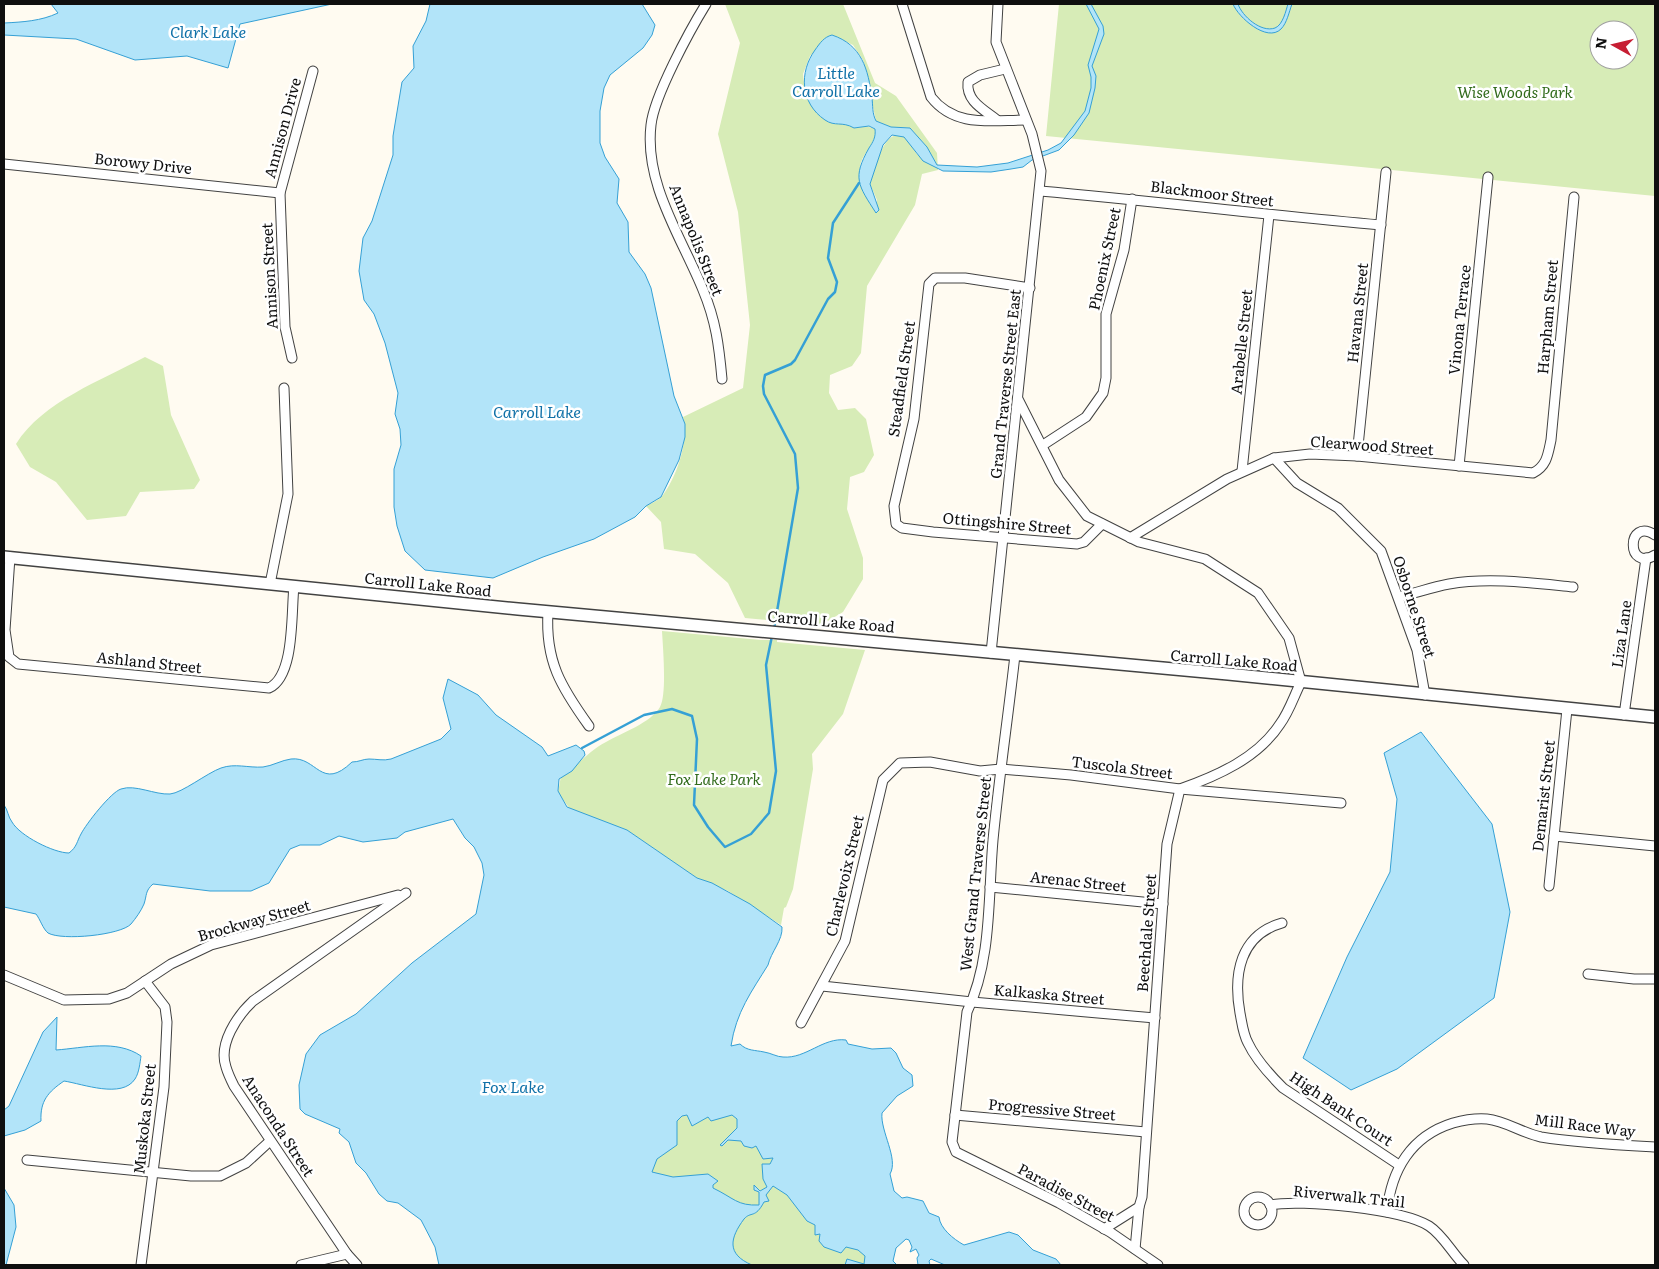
<svg xmlns="http://www.w3.org/2000/svg" width="1659" height="1269" viewBox="0 0 1659 1269" font-family="Literata,serif">
<style>
.green{fill:#d7ecb7;fill-rule:evenodd}
.water{fill:#b2e4f9;stroke:#35a0d5;fill-rule:evenodd}
.lines{fill:none;stroke-linecap:round;stroke-linejoin:round}
.stream{stroke:#35a0d5;stroke-width:2.5}
.minor-casing{stroke:#424242;stroke-width:11}
.tertiary-casing{stroke:#424242;stroke-width:14}
.minor{stroke:#fff;stroke-width:9}
.tertiary{stroke:#fff;stroke-width:11}
.labels{text-anchor:middle;stroke-width:5;stroke-linejoin:round;paint-order:stroke}
.park-label{font-size:15px;font-style:italic;fill:#316b1b;stroke:#fff}
.street-label{font-size:15px;fill:#0f0f0f;stroke:#fff}
.water-label{font-size:16px;font-style:italic;fill:#1071a8;stroke:#fff}
</style>
<rect width="100%" height="100%" fill="#fffbf1"/>
<g class="green">
<path d="M725 4H843L875 83 896 96 937 153 938 170 922 174 915 205 867 286 861 353 852 366 830 375 829 393 838 410 855 408 866 419 874 455 864 472 850 477 847 509 863 558V579L843 612 821 625 745 618 728 583 695 554 664 549 661 522 646 506C652 503 659 500 663 495 677 476 689 441 683 417L743 388 750 325 738 212 718 134 740 43ZM832 35 853 45 863 60 876 121 891 127 910 128 927 147 937 165C932 162 923 160 919 156 913 151 912 142 905 137 885 124 873 171 870 184L877 200 875 212C869 199 856 176 861 162 865 151 877 142 875 129L866 126 856 128 847 123 834 124 819 115 805 92 803 74 810 56Z"/>
<path d="M1059 4H1655V196L1046 136ZM1599 30H1629V60H1599Z"/>
<path d="M145 357 163 366 171 415 200 480 194 489 140 492 126 516 87 520 56 482 30 467 16 444C42 402 102 380 145 357Z"/>
<path d="M662 631 761 640H777V642L865 650 843 714 812 754 813 769 793 889 786 907 784 908 781 925 728 891 697 878 627 830 570 809 558 793 561 776C577 767 588 751 606 742 620 734 652 722 660 707 667 695 663 648 662 631Z"/>
<polygon points="733,1089 874,1265 579,1265 650,1115"/>
</g>
<g class="water">
<path d="M51 4H332L240 24 228 68 187 56 135 60 76 39 4 35V23C23 22 41 21 58 13Z"/>
<polygon points="430,4 642,4 655,25 652,35 643,48 610,75 604,88 600,111 600,143 605,157 619,179 617,203 628,222 629,252 645,274 651,288 674,396 685,424 685,437 679,460 661,497 646,506 635,517 594,539 543,557 493,578 425,570 405,551 397,526 394,507 394,469 401,445 400,429 395,414 398,393 385,343 374,314 364,300 359,271 363,238 372,221 393,155 393,136 402,82 414,68 413,46 426,21"/>
<path d="M1086 4H1091L1103 26 1104 34 1092 66 1096 76 1095 88 1089 113 1074 135 1059 150 1032 160 1023 167 1011 169 991 172 943 171 923 161 904 137 892 135 883 145 870 184 879 210 876 213C858 185 852 178 869 148 873 142 876 137 875 129L869 126 854 128C842 121 835 127 825 120 800 103 799 72 815 50 820 43 824 37 832 35 862 45 868 69 872 98 873 106 872 113 876 121L891 127 910 128 927 147 937 165 977 167 1008 163 1048 150 1061 143 1085 111 1091 88V77L1088 65 1099 29Z"/>
<path d="M1233 4H1238C1242 16 1261 33 1275 28 1283 25 1286 10 1288 4H1292C1289 12 1287 23 1281 29 1267 43 1238 17 1233 4Z"/>
<path d="M448 679 478 695 496 715 542 747 548 756 576 745 584 751 585 755 572 771 559 779 558 791 567 807 627 830 697 878 712 883 750 904 782 927C783 940 771 952 768 965 752 991 736 1012 731 1046L740 1044C747 1051 755 1050 764 1052 771 1053 777 1057 783 1057 806 1059 823 1037 846 1040L848 1044 872 1049 891 1048 896 1053 903 1068 912 1075 913 1086 897 1096 882 1113C880 1131 899 1159 890 1174L894 1191 902 1198 907 1197 923 1201 929 1213 939 1217C940 1228 953 1239 964 1245L1009 1232 1018 1235 1033 1250 1056 1259 1061 1265H945L931 1259 929 1261 930 1265H918L917 1258 919 1255 916 1249 910 1252 912 1247 909 1240 906 1239 896 1248 893 1261 897 1265H845L847 1259 864 1264 865 1256 858 1250 846 1247 841 1253 824 1247 819 1241 820 1234 815 1235V1225L807 1221 787 1195 773 1186 766 1195 769 1201 764 1202C755 1219 751 1211 744 1219 730 1238 726 1254 752 1265H439L435 1247 421 1220 398 1203 387 1201 379 1194 366 1173 356 1163 349 1142 339 1133 340 1129 305 1114 300 1109 299 1085 306 1054 320 1035 356 1014 412 963 476 914 484 875 482 863 474 847 465 838 453 819 405 832 397 838 363 842 339 836 320 845H300L290 849 269 883 251 891H210L153 884C145 891 147 895 144 904 141 911 136 918 131 924 121 935 62 941 48 933 43 929 40 919 36 914L4 907V805C8 810 8 817 12 822 20 836 54 853 69 853 77 847 77 841 81 834 86 824 111 792 121 789 135 784 155 795 170 794 182 793 207 773 221 768 235 763 248 768 263 767 272 766 282 760 291 759 317 756 321 792 352 762 359 762 363 759 369 759 377 759 383 761 391 759L441 739 451 729 443 698ZM687 1115 692 1126 708 1117 711 1121 732 1115 737 1119V1128L720 1145 722 1146 728 1140 741 1141 744 1146 752 1148 756 1146 763 1159 773 1158 770 1164H762L763 1179 767 1187 760 1191 754 1185V1190L759 1192V1205C737 1206 734 1198 713 1188V1185L718 1181 708 1174 673 1177 652 1172 657 1159 677 1145V1121L682 1116Z"/>
<polygon points="1421,732 1492,824 1510,912 1494,998 1397,1069 1351,1090 1303,1058 1347,957 1390,872 1397,799 1384,753"/>
<path d="M57 1017 56 1050C84 1048 116 1039 141 1056 140 1063 139 1073 135 1079 122 1099 83 1084 64 1081 48 1092 40 1101 41 1121L25 1130 4 1136V1110L9 1106 43 1032Z"/>
<polygon points="4,1188 14,1205 16,1227 6,1265 4,1265"/>
</g>
<g class="lines">
<g class="stream">
<polyline points="774,629 798,488 795,454 764,394 763,386 765,375 791,364 795,360 828,299 835,292 837,282 828,258 833,223 859,183"/>
<polyline points="582,748 644,715 672,709 692,716 697,739 694,805 708,827 725,847 751,834 769,813 776,771 766,665 772,636"/>
</g>
<defs>
<g id="minor">
<path d="M706 4C690 30 654 96 651 125 644 184 682 238 703 290 716 321 719 346 722 379"/>
<path d="M902 4 931 97C955 128 991 120 1026 120"/>
<path d="M997 120C983 109 966 101 968 82L980 75 1005 69"/>
<polyline points="4,164 280,193"/>
<path d="M1040 191C1154 201 1267 215 1381 225"/>
<polyline points="1030,288 965,278 935,278 929,284 914,419 894,506 896,524 902,528 933,532 1077,544 1084,542 1102,524"/>
<polyline points="292,358 285,327 280,193 313,71"/>
<path d="M1018 399 1059 480 1087 516 1139 542 1205 559 1258 593 1289 638 1301 682C1294 696 1289 712 1280 724 1258 758 1217 776 1180 789L1167 844 1142 1197 1139 1207 1104 1229"/>
<polyline points="1043,445 1086,417 1103,393 1106,378 1106,314 1124,250 1132,199"/>
<polyline points="1357,456 1386,172"/>
<polyline points="1274,458 1297,483 1338,508 1381,551 1417,650 1425,695"/>
<polyline points="1459,466 1488,177"/>
<polyline points="1242,471 1269,215"/>
<path d="M1655 535C1626 516 1626 573 1655 555"/>
<path d="M1130 538 1227 479 1274 458 1310 454 1357 456 1533 473C1547 466 1548 454 1551 440L1574 197"/>
<path d="M10 557 5 630 9 657 18 664 269 688C295 676 291 613 294 586"/>
<polyline points="270,584 288,494 284,388"/>
<path d="M1399 597C1416 593 1432 587 1449 584 1489 577 1533 583 1573 587"/>
<path d="M548 612C545 661 561 687 589 726"/>
<polyline points="991,653 1041,171 1032,134 996,42 998,4"/>
<path d="M1015 655C1008 717 999 778 993 840 988 897 992 960 967 1012L952 1142 956 1152 1059 1203 1110 1232 1158 1265"/>
<polyline points="1624,715 1646,558"/>
<polyline points="1554,836 1655,846"/>
<polyline points="1549,886 1567,709"/>
<polyline points="990,887 1163,904"/>
<path d="M1282 923C1240 935 1233 974 1240 1013 1242 1023 1243 1034 1248 1043 1256 1060 1270 1075 1283 1088L1399 1165"/>
<polyline points="1588,974 1634,979 1655,979"/>
<polyline points="4,975 64,1000 109,999 127,993 171,964 211,945 398,895"/>
<polyline points="822,986 972,1002 1155,1018"/>
<polyline points="801,1023 845,941 883,780 900,763 930,762 980,771 1001,769 1071,775 1180,789 1341,803"/>
<polyline points="955,1115 1146,1132"/>
<polyline points="27,1160 191,1176 220,1176 246,1163 270,1141"/>
<circle cx="1258" cy="1211" r="14"/>
<path d="M1270 1205C1301 1199 1402 1209 1429 1226 1443 1235 1452 1253 1464 1265"/>
<path d="M1387 1212C1391 1170 1411 1136 1453 1123 1464 1120 1475 1118 1487 1119 1506 1121 1522 1133 1541 1137 1578 1143 1618 1145 1655 1147"/>
<polyline points="1135,1249 1139,1207"/>
<polyline points="141,1265 164,1087 167,1022 165,1007 145,981"/>
<polyline points="301,1265 347,1254"/>
<path d="M357 1265 347 1254 234 1086C231 1080 228 1074 226 1067 218 1044 237 1016 253 1001L406 893"/>
</g>
<polyline id="tertiary" points="4,557 518,609 1228,674 1655,717"/>
</defs>
<use href="#minor" class="minor-casing"/>
<use href="#tertiary" class="tertiary-casing"/>
<use href="#minor" class="minor"/>
<use href="#tertiary" class="tertiary"/>
</g>
<g class="labels">
<g class="park-label">
<text x="1515" y="98">Wise Woods Park</text>
<text x="714" y="785">Fox Lake Park</text>
</g>
<g class="street-label">
<text transform="translate(283 128) rotate(-75)" y="5">Annison Drive</text>
<text transform="translate(143 164) rotate(6)" y="5">Borowy Drive</text>
<text transform="translate(1212 194) rotate(7)" y="5">Blackmoor Street</text>
<text transform="translate(696 240) rotate(68)" y="5">Annapolis Street</text>
<text transform="translate(1105 259) rotate(-78)" y="5">Phoenix Street</text>
<text transform="translate(270 276) rotate(-93)" y="5">Annison Street</text>
<text transform="translate(1358 313) rotate(-84)" y="5">Havana Street</text>
<text transform="translate(1548 317) rotate(-85)" y="5">Harpham Street</text>
<text transform="translate(1460 320) rotate(-84)" y="5">Vinona Terrace</text>
<text transform="translate(1242 342) rotate(-84)" y="5">Arabelle Street</text>
<text transform="translate(902 379) rotate(-82)" y="5">Steadfield Street</text>
<text transform="translate(1006 384) rotate(-84)" y="5">Grand Traverse Street East</text>
<text transform="translate(1372 446) rotate(4)" y="5">Clearwood Street</text>
<text transform="translate(1007 524) rotate(5)" y="5">Ottingshire Street</text>
<text transform="translate(428 585) rotate(6)" y="5">Carroll Lake Road</text>
<text transform="translate(1414 607) rotate(72)" y="5">Osborne Street</text>
<text transform="translate(831 622) rotate(5)" y="5">Carroll Lake Road</text>
<text transform="translate(1622 634) rotate(-82)" y="5">Liza Lane</text>
<text transform="translate(1234 661) rotate(5)" y="5">Carroll Lake Road</text>
<text transform="translate(149 663) rotate(6)" y="5">Ashland Street</text>
<text transform="translate(1122 768) rotate(7)" y="5">Tuscola Street</text>
<text transform="translate(1544 796) rotate(-84)" y="5">Demarist Street</text>
<text transform="translate(976 874) rotate(-84)" y="5">West Grand Traverse Street</text>
<text transform="translate(845 876) rotate(-77)" y="5">Charlevoix Street</text>
<text transform="translate(1078 882) rotate(6)" y="5">Arenac Street</text>
<text transform="translate(254 921) rotate(-16)" y="5">Brockway Street</text>
<text transform="translate(1147 933) rotate(-86)" y="5">Beechdale Street</text>
<text transform="translate(1049 995) rotate(5)" y="5">Kalkaska Street</text>
<text transform="translate(1341 1109) rotate(34)" y="5">High Bank Court</text>
<text transform="translate(1052 1110) rotate(5)" y="5">Progressive Street</text>
<text transform="translate(145 1119) rotate(-84)" y="5">Muskoka Street</text>
<text transform="translate(278 1126) rotate(57)" y="5">Anaconda Street</text>
<text transform="translate(1585 1126) rotate(7)" y="5">Mill Race Way</text>
<text transform="translate(1066 1193) rotate(28)" y="5">Paradise Street</text>
<text transform="translate(1349 1197) rotate(6)" y="5">Riverwalk Trail</text>
</g>
<g class="water-label">
<text x="208" y="38">Clark Lake</text>
<text x="836" y="79">Little<tspan x="836" dy="18">Carroll Lake</tspan></text>
<text x="537" y="418">Carroll Lake</text>
<text x="513" y="1093">Fox Lake</text>
</g>
</g>
<rect width="1659" height="1269" fill="none" stroke="#0f0f0f" stroke-width="10"/>
<g transform="translate(1614 45) rotate(278)"><circle r="24" fill="#ffffff" stroke="#9f9f9f"/>
<path d="M0-4L9 19L0 12L-9 19Z" fill="#c71e33"/>
<text y="-8" font-size="14" font-weight="bold" text-anchor="middle" fill="#0f0f0f">N</text>
</g>
</svg>
